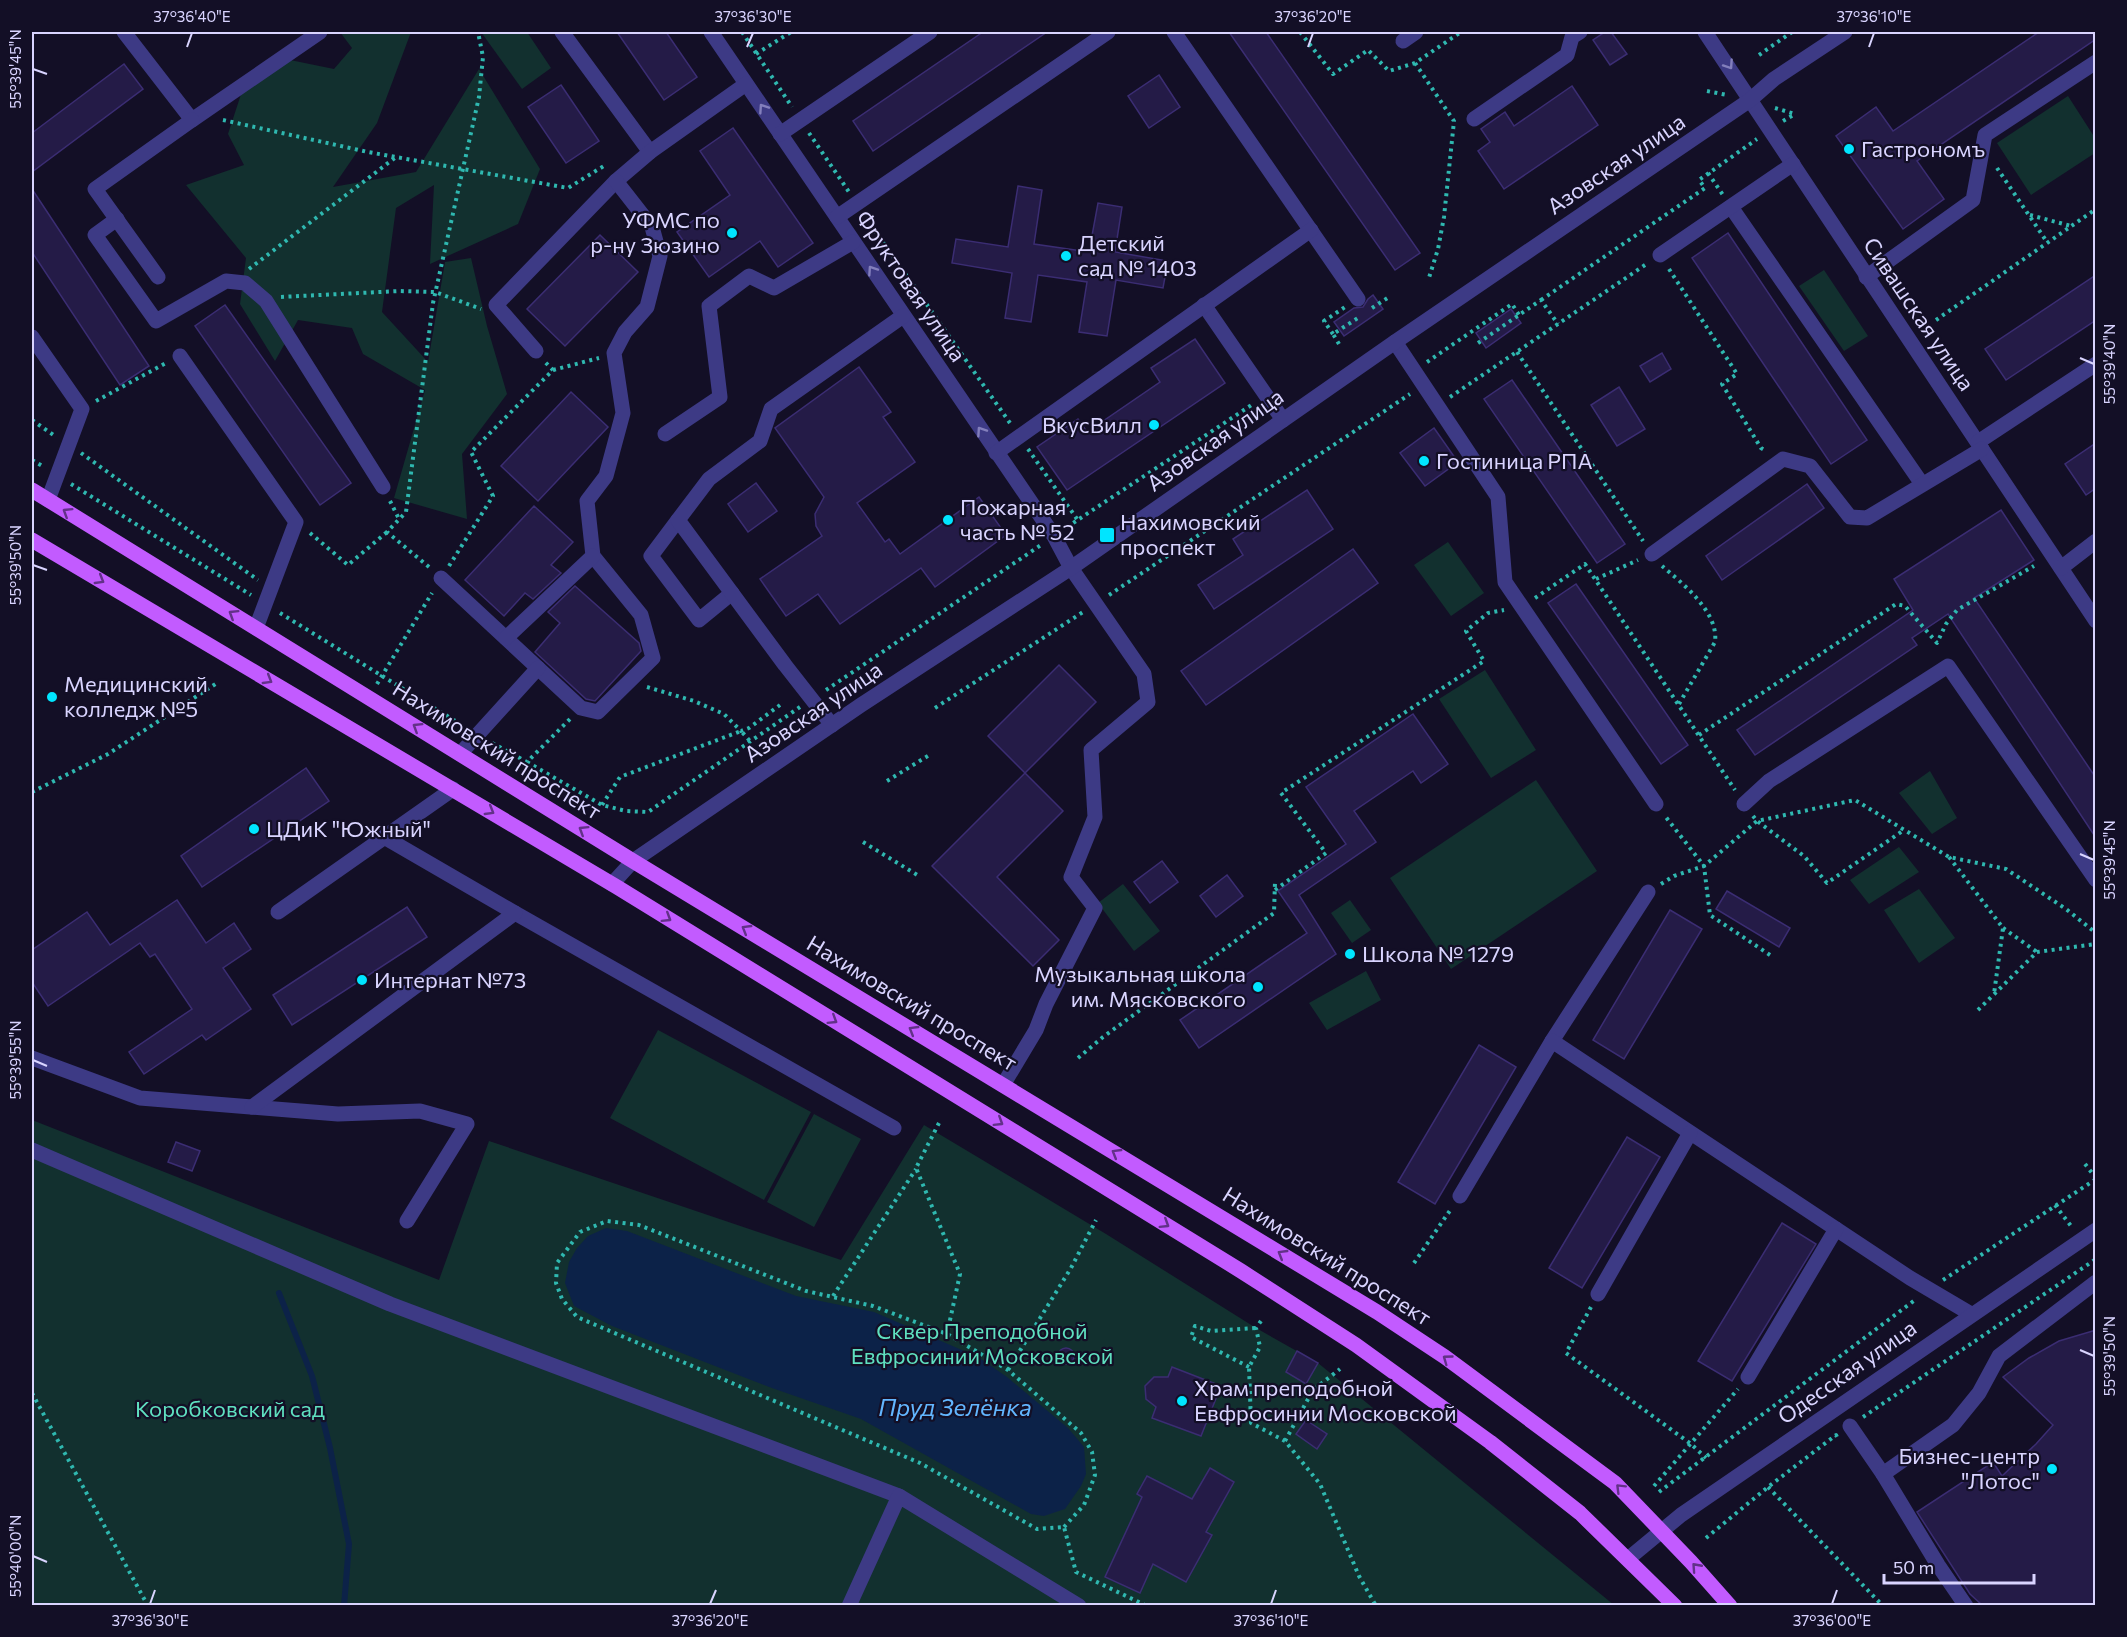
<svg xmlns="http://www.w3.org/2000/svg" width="2127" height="1637" viewBox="0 0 2127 1637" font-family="Commissioner,sans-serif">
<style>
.green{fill:#12302f}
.water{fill:#0c2248}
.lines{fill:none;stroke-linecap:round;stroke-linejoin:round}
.stream{stroke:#0c2248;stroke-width:6}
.building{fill:#241b47;stroke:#3b2d73;stroke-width:1.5}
.path{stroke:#2fb8b0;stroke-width:4;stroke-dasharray:3 4.5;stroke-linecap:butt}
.minor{stroke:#3d3a85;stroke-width:15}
.major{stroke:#c25bff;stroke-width:15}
.oneway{stroke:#837fbc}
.oneway2{stroke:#623188}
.ticks{fill:none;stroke:#d9d4ff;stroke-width:2}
.poi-dot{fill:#00e5ff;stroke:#130f26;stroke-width:2}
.labels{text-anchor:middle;stroke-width:4.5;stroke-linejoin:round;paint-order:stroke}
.poi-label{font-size:22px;fill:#d9d4ff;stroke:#130f26;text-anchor:start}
.street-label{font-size:22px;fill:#d9d4ff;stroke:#130f26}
.park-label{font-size:22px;fill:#5fe0c0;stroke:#130f26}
.water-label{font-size:24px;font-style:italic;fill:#62b6ff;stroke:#130f26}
.neatline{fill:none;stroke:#d9d4ff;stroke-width:2}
.ticks-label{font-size:15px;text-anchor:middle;fill:#d9d4ff}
</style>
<rect width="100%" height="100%" fill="#130f26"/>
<g class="green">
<polygon points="340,32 411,32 377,123 333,187 416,172 479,69 540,169 518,224 430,264 434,185 396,208 382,312 428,362 445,262 471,258 487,326 507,394 462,454 467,519 394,498 425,390 363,354 352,328 298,320 275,361 240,304 246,258 186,185 244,165 228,134 246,79 290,60 334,69 352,48"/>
<polygon points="481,32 527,32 551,68 522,89"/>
<polygon points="2068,96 2095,138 2095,153 2031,195 1997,143"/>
<polygon points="1824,270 1868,336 1844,351 1799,286"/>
<polygon points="1448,542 1484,593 1451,616 1414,565"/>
<polygon points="1485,670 1536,750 1491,778 1439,699"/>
<polygon points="1930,771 1957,818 1932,834 1899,793"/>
<polygon points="1536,780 1597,871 1451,969 1390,878"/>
<polygon points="1899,847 1919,872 1869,904 1850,880"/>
<polygon points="1123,884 1160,931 1134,951 1098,903"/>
<polygon points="1919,889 1955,938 1919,963 1884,910"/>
<polygon points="1350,900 1371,930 1352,943 1331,913"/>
<polygon points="1366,971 1381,1000 1327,1030 1309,1003"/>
<polygon points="658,1030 811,1112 764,1200 610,1118"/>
<polygon points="814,1114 861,1139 814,1227 767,1202"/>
<polygon points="32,1120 439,1280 489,1141 841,1260 924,1125 1106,1234 1256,1328 1318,1363 1614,1605 32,1605"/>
</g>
<polygon class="water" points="606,1228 627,1231 796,1296 874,1312 978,1357 1007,1377 1068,1428 1084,1447 1086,1474 1081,1486 1065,1509 1044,1516 1031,1514 861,1419 772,1388 612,1326 574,1306 565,1283 569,1262 577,1248 588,1236"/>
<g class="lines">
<polyline class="stream" points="279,1293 312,1376 330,1448 349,1544 344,1606"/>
</g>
<g class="building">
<polygon points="617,32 666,32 697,77 664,100"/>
<polygon points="983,32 1047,32 873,151 853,121"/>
<polygon points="1229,32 1266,32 1420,253 1395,270"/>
<polygon points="1605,32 1611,32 1627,54 1610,65 1593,40"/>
<polygon points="2039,32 2096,32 2096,39 1917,161 1944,199 1903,229 1836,136 1876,107 1893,131"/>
<polygon points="124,64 143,89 32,172 32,133"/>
<polygon points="1159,75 1180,107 1149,128 1128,96"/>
<polygon points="561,85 599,141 566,163 528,107"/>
<polygon points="1572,86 1598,125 1504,189 1478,151 1490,142 1481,129 1505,112 1514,126"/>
<polygon points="733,128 813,243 778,267 760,241 709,277 677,232 730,195 700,151"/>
<polygon points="1018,186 1042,190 1034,244 1089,252 1098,203 1122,207 1115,252 1168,261 1163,288 1116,280 1107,336 1079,332 1087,282 1038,275 1031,322 1005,318 1012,273 952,263 956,239 1008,247"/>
<polygon points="32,189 149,366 120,385 32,252"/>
<polygon points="1728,233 1867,440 1831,464 1692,258"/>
<polygon points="600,235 638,272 565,346 527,309"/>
<polygon points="2096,275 2096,320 2006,380 1985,349"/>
<polygon points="1373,295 1383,309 1344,336 1334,322 1354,308 1363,307 1368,299"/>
<polygon points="225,305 351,483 320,505 195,326"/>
<polygon points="1511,309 1521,323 1486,348 1476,333"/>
<polygon points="1195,339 1225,383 1067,490 1037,447 1078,419 1087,432 1160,382 1151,368"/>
<polygon points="1662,353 1671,369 1650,382 1640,366"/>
<polygon points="859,367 891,412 883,417 915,462 857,503 885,542 889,539 900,554 979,497 1006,535 935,587 921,568 840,624 818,594 786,616 760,579 822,536 816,526 815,514 824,497 775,428"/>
<polygon points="1512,380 1625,544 1597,563 1484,399"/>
<polygon points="1619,387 1645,429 1617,446 1591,405"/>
<polygon points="571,392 608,427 538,501 501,466"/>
<polygon points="1434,428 1458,462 1425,486 1400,453"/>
<polygon points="2096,443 2096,488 2086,495 2065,464"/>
<polygon points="756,483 777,511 748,532 728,504"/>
<polygon points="1807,484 1824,508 1722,580 1706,556"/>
<polygon points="1307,490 1333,529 1214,609 1198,585 1243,555 1233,539"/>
<polygon points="534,506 573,542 551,565 561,573 533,599 525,593 504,616 465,580"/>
<polygon points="2001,510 2034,560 1974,598 2096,778 2096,838 1948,614 1912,638 1917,645 1755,755 1737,730 1913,610 1894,579"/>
<polygon points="1353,549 1378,583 1206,705 1181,671"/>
<polygon points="1576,584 1688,745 1661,764 1548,603"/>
<polygon points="575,586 639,643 641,651 595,701 586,699 535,652 560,623 548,612"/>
<polygon points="1059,665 1096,702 1025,773 988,736"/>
<polygon points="1413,714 1448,764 1421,783 1413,771 1354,811 1376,842 1299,895 1336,954 1199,1048 1180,1020 1307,933 1278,891 1346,844 1306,787"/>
<polygon points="306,768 329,801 202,887 181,856"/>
<polygon points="1025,773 1063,811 997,877 1059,940 1033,966 932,866"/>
<polygon points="1162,861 1178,882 1150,903 1134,882"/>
<polygon points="1227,875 1243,896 1216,917 1200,896"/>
<polygon points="1727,891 1790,928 1779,947 1716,909"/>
<polygon points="177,900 206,943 234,923 251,949 223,968 251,1009 206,1040 202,1035 144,1074 129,1052 192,1009 155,954 150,957 140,943 48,1006 32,982 32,950 87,912 110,945"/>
<polygon points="407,907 427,937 292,1025 273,995"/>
<polygon points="1670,910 1702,929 1624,1059 1593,1040"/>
<polygon points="1479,1045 1516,1067 1435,1204 1398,1182"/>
<polygon points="1627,1137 1660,1157 1582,1288 1549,1268"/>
<polygon points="176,1142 200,1151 192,1171 168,1162"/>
<polygon points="1782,1223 1816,1244 1732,1381 1698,1361"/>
<polygon points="2096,1330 2096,1605 1982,1605 1970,1594 1917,1512 1993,1462 2002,1476 2036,1444 2053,1425 2003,1377 2029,1358 2059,1341"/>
<circle cx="1066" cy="1356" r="8"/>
<polygon points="1297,1351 1318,1363 1306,1384 1286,1372"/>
<polygon points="1172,1367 1221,1386 1201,1436 1152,1418 1156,1407 1146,1399 1145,1386 1154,1377 1168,1377"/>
<polygon points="1306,1420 1327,1434 1317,1449 1296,1434"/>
<polygon points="1210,1468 1234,1482 1206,1532 1212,1535 1186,1582 1153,1564 1140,1593 1105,1577 1142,1497 1137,1494 1147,1476 1192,1499"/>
</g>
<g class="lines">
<g class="path">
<polyline points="742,32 792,107"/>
<polyline points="1300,32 1333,74 1368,50 1389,71 1415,63 1461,32"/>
<polyline points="756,54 791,32"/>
<polyline points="1759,55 1792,32"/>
<polyline points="1415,63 1454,121 1444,217 1438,249 1428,281"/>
<polyline points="1707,91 1727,95"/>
<polyline points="1775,108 1795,114"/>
<polyline points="223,120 368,152 568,188 607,164"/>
<polyline points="1783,121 1795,114"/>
<polyline points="809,133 849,192"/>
<polyline points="1997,168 2047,242"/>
<polyline points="1708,173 1723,195"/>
<polyline points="2030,215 2071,226"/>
<polyline points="866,218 1010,423"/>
<polyline points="249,269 396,157"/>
<polyline points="1669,269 1737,374 1722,384 1761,448 1766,451"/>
<polyline points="281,297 399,291 435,292 481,309"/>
<polyline points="1541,300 1705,188 1699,180 1757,139"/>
<polyline points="1372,308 1389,297"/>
<polyline points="1936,320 2096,209"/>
<polyline points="1333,334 1324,321 1345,307"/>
<polyline points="1478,343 1541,300 1558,324"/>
<polyline points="1339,344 1333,334 1361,316"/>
<polyline points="1517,352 1643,541"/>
<polyline points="1427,362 1512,304 1519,315"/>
<polyline points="553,370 599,358"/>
<polyline points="1450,397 1648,263"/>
<polyline points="96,401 166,363"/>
<polyline points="32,420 55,436"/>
<polyline points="1028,449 1077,519"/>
<polyline points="81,453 258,580"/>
<polyline points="32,460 44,467"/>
<polyline points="71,484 251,595"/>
<polyline points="390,501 399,519"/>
<polyline points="1067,527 1253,404"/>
<polyline points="310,533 348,565 387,532"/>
<polyline points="449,566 493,496 471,452 553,370 545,362"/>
<path d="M1662 566C1682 583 1719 612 1715 642L1679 704"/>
<polyline points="429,567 387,532 406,512 433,303 479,97 483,57 478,32"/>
<polyline points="1596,579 1638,560"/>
<polyline points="1109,595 1410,394"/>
<polyline points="1535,598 1585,564 1735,790"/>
<polyline points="280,613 465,727"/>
<polyline points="377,684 432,593"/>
<polyline points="647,687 694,701 724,714 741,731 749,728 780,705"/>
<polyline points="826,690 1041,545"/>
<polyline points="935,708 1083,612"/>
<polyline points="1699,735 1896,604 1905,606 1937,643 1946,624 1957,610 2034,566"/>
<polyline points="492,743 527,762 570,719"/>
<polyline points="527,762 602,805 626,811 648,812 800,707"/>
<polyline points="887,781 931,754"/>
<polyline points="32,792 108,754 217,683"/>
<polyline points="602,805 620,777 741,731 750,741"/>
<polyline points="1753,816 1757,821 1804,856 1827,883 1904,830"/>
<polyline points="863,842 919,876"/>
<polyline points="1949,857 2003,928 1994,994"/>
<polyline points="1661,884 1674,876 1704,866 1665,816"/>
<polyline points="1275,890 1326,853 1281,793 1484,661 1466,631 1488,613 1504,610"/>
<polyline points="2003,928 2037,952"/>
<polyline points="1770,955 1710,915 1704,866 1757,821 1855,800 1949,857 2006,869 2066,909 2096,933"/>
<polyline points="1978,1010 2037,952 2096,944"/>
<polyline points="1078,1058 1103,1037 1274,913 1275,882"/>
<polyline points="939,1123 916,1168 960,1274 947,1334"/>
<polyline points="2085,1164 2096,1178"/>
<polyline points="2055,1205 2071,1226"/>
<polyline points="1414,1263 1451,1209"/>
<polyline points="1943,1280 2096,1179"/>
<polyline points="833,1296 916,1169"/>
<polyline points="1591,1307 1566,1353 1691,1444 1706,1458"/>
<polyline points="1261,1321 1256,1328 1260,1347 1249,1367 1251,1423 1285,1441 1320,1484 1359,1576 1376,1606"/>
<polyline points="1249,1367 1191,1337 1195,1326 1211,1331 1256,1328"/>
<polyline points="1008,1370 1071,1268 1096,1220"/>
<polyline points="32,1393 148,1606"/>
<polyline points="1863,1417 2096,1259"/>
<polyline points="1285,1441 1313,1390 1340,1369"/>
<polyline points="1654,1486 1738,1389"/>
<polyline points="1768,1487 1883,1606"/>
<polyline points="1659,1492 1915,1300"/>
<polyline points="1064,1527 1084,1505 1095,1475 1092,1452 1081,1433 1008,1370 947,1334 873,1306 806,1291 639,1225 607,1221 580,1232 557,1263 556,1283 562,1299 577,1317 920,1463 1037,1529 1064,1527 1076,1572 1147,1606"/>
<polyline points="1706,1538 1768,1487 1836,1435 1837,1437"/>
</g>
<g class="minor">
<polyline points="124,32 192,120 320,32"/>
<polyline points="562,32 650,152"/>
<polyline points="711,32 1054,536 1071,568 1144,674 1148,702 1091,750 1095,817 1071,877 1095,908 1046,1004 1036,1030 1003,1085"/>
<polyline points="1174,32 1358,299"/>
<polyline points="1705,32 2096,621"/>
<polyline points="1403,41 1416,32"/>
<polyline points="1474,119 1567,55 1572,37 1580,32"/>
<polyline points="780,134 930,32"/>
<polyline points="1731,207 1922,484"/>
<polyline points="837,217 1108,32"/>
<polyline points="117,219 95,235 156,321 226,281 245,283 266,301 383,487"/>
<polyline points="1660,255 1793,164"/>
<polyline points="158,277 95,189 192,120"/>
<polyline points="1866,277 1973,200 1985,135 2096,62"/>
<polyline points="1204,305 1283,420"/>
<polyline points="32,337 82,409 48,500"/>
<polyline points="1395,342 1498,497 1505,582 1656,804"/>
<polyline points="536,351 496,305 616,181 650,152 746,84"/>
<polyline points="180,356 296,522 256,628"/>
<polyline points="665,434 720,397 709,306 749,276 774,288 853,242"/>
<polyline points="1978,442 2096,364"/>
<polyline points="996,453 1311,230"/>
<polyline points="678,520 651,556 699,620 732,593"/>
<polyline points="1652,554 1783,459 1810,466 1850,517 1867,518 1982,449"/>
<polyline points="2061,568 2096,541"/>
<polyline points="441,578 581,708 598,712 653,658 641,615 593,556 587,501 606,476 623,413 614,353 625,332 647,307 660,256 652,227 616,181"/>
<polyline points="506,638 593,556"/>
<polyline points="832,725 785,665 678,520 709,479 760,441 771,409 903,316"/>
<polyline points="460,754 538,668"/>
<polyline points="1744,804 1769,781 1948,666 2096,880"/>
<polyline points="612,884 633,861 861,705 1071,568 1395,342 1750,100 1774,79 1845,32"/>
<polyline points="278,912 453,789"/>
<polyline points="515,913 894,1128"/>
<polyline points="1552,1041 1648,892"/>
<polyline points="32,1058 140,1098 338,1114 420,1111 467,1124 407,1221"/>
<polyline points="252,1107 515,913 384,837"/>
<polyline points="32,1150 390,1304 899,1496"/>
<polyline points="1460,1196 1552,1041 1910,1278 1971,1314"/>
<polyline points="1598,1294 1690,1133"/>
<polyline points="1748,1377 1836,1229"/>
<polyline points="1850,1426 1883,1474 1953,1425 1979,1393 1999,1356 2096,1282"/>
<polyline points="1883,1474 1938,1565 1966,1606"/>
<polyline points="1629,1558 1681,1515 2096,1230"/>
<polyline points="849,1606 899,1496 1079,1606"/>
</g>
<g class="major">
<polyline points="32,490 633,861 1377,1312 1445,1357 1615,1483 1691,1562 1730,1606"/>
<polyline points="32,540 617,887 1241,1271 1356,1345 1490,1442 1580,1513 1675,1606"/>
</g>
</g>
<defs><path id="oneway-chevron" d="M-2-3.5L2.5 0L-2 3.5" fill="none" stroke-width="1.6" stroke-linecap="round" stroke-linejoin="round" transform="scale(1.5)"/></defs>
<g class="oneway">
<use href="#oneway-chevron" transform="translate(1729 65) rotate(56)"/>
<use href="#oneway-chevron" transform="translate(763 108) rotate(-124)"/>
<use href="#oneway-chevron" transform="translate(872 270) rotate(-124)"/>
<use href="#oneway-chevron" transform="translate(981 431) rotate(-124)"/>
</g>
<g class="oneway2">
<use href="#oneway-chevron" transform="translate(67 512) rotate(-148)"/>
<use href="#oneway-chevron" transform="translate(100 580) rotate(31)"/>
<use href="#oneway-chevron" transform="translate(233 614) rotate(-148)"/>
<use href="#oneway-chevron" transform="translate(268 680) rotate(31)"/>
<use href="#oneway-chevron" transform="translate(417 727) rotate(-148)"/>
<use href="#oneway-chevron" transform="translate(490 811) rotate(31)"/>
<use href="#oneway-chevron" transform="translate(583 830) rotate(-148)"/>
<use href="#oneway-chevron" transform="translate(667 918) rotate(32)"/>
<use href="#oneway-chevron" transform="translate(746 929) rotate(-149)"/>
<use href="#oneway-chevron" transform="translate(833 1020) rotate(32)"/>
<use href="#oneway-chevron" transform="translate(913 1030) rotate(-149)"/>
<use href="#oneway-chevron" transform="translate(999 1122) rotate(32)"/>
<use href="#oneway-chevron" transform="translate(1116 1153) rotate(-149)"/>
<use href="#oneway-chevron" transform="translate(1165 1224) rotate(32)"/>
<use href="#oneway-chevron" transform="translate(1282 1254) rotate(-149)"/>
<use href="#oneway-chevron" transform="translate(1447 1359) rotate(-144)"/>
<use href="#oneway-chevron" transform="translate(1620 1488) rotate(-135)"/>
<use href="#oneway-chevron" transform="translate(1696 1567) rotate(-132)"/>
</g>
<path class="ticks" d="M187 47 192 33M747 47 753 33M1308 47 1313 33M1869 47 1874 33M33 69 47 74M2080 358 2094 364M33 565 47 570M2080 854 2094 860M33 1060 47 1066M2080 1350 2094 1356M33 1556 47 1562M150 1604 155 1590M710 1604 716 1590M1271 1604 1276 1590M1832 1604 1837 1590"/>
<g class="poi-dot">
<circle cx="1849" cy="149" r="6"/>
<circle cx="732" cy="233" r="6"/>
<circle cx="1066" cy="256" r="6"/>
<circle cx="1154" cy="425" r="6"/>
<circle cx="1424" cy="461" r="6"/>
<circle cx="948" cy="520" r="6"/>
<rect x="1099" y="527" width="16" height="16" rx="3"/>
<circle cx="52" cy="697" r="6"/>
<circle cx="254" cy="829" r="6"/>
<circle cx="1350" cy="954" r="6"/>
<circle cx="362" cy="980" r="6"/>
<circle cx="1258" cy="987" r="6"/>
<circle cx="1182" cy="1401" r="6"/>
<circle cx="2052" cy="1469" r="6"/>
</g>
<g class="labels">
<g class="poi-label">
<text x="1861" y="157">Гастрономъ</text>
<text x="720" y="228" text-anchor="end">УФМС по<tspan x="720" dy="25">р-ну Зюзино</tspan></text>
<text x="1078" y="251">Детский<tspan x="1078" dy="25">сад № 1403</tspan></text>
<text x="1142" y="433" text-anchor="end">ВкусВилл</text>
<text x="1436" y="469">Гостиница РПА</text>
<text x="960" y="515">Пожарная<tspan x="960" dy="25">часть № 52</tspan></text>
<text x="1120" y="530">Нахимовский<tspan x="1120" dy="25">проспект</tspan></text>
<text x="64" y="692">Медицинский<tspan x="64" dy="25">колледж №5</tspan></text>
<text x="266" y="837">ЦДиК "Южный"</text>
<text x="1362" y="962">Школа № 1279</text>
<text x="1246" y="982" text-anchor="end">Музыкальная школа<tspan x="1246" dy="25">им. Мясковского</tspan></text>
<text x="374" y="988">Интернат №73</text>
<text x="1194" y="1396">Храм преподобной<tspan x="1194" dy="25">Евфросинии Московской</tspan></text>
<text x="2040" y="1464" text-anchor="end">Бизнес-центр<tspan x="2040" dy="25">"Лотос"</tspan></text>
</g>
<g class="street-label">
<text transform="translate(1616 164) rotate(-34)" y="8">Азовская улица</text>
<text transform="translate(911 286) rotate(56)" y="8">Фруктовая улица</text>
<text transform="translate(1919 314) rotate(56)" y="8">Сивашская улица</text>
<text transform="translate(1215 440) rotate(-35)" y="8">Азовская улица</text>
<text transform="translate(813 712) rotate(-34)" y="8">Азовская улица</text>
<text transform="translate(497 750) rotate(32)" y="8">Нахимовский проспект</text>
<text transform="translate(912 1003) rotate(31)" y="8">Нахимовский проспект</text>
<text transform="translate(1327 1256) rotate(32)" y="8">Нахимовский проспект</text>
<text transform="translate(1847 1372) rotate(-35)" y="8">Одесская улица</text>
</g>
<g class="park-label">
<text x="982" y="1339">Сквер Преподобной<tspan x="982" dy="25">Евфросинии Московской</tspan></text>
<text x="230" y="1417">Коробковский сад</text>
</g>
<g class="water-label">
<text x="955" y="1416">Пруд Зелёнка</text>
</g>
</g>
<rect width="2127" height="1637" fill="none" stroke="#130f26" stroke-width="66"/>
<path d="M1884 1574v9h150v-9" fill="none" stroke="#d9d4ff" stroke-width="3"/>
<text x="1893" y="1574" font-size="18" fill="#d9d4ff" stroke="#130f26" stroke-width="4.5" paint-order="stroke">50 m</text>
<rect x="33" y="33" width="2061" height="1571" class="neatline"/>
<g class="ticks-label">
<text x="192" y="22">37°36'40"E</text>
<text x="753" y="22">37°36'30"E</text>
<text x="1313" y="22">37°36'20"E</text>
<text x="1874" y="22">37°36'10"E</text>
<text transform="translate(16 69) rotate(-90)" y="5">55°39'45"N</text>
<text transform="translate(2110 364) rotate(-90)" y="5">55°39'40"N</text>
<text transform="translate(16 565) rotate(-90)" y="5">55°39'50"N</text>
<text transform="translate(2110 860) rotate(-90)" y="5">55°39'45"N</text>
<text transform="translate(16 1060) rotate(-90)" y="5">55°39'55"N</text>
<text transform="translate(2110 1356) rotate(-90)" y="5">55°39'50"N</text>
<text transform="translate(16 1556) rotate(-90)" y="5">55°40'00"N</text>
<text x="150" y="1626">37°36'30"E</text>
<text x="710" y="1626">37°36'20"E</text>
<text x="1271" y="1626">37°36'10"E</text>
<text x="1832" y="1626">37°36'00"E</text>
</g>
</svg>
